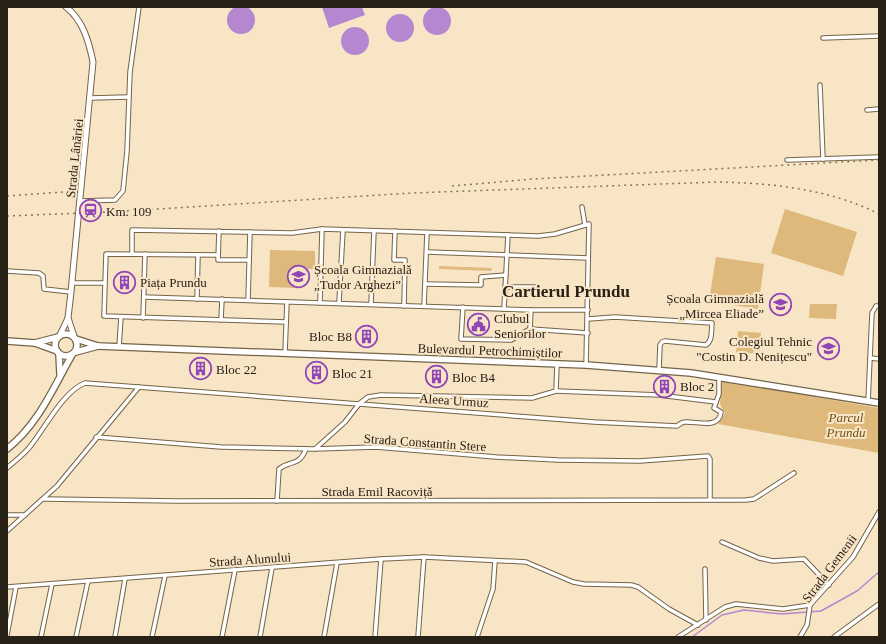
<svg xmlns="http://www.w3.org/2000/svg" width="886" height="644" viewBox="0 0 886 644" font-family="Georgia,serif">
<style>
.green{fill:#deb97b}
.water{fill:#b587d0}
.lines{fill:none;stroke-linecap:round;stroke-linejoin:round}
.stream{stroke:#b587d0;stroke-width:1.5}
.street-casing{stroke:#746448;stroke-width:5.5}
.secondary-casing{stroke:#746448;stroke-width:7}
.primary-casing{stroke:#746448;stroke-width:8}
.street{stroke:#fff;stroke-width:3.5}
.secondary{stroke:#fff;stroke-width:5}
.primary{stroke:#fff;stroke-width:5.5}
.rail{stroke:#817562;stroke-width:1.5;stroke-dasharray:2 4;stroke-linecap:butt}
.labels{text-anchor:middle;stroke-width:4;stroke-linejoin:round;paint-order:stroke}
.street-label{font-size:13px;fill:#282116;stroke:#f8e5c6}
.poi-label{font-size:13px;fill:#282116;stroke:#f8e5c6;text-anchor:start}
.park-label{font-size:13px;font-style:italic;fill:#705111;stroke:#f8e5c6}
.district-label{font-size:17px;font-weight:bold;fill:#282116;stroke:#f8e5c6}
</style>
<rect width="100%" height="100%" fill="#f8e5c6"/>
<g class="green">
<polygon points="785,209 857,232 843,276 771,253"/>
<polygon points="270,250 315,251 315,269 303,269 303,265 296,265 295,288 269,287"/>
<polygon points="716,257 764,264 758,309 709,301"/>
<polygon points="439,266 492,268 491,271 439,269"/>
<polygon points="810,304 837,304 836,319 809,318"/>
<polygon points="738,331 761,333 759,354 736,352"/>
<polygon points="722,381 879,408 879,453 718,424 725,413 720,404"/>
</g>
<g class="water">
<circle cx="241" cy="20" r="14"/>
<polygon points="322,7 362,7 365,15 329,28"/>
<circle cx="437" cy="21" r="14"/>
<circle cx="400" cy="28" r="14"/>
<circle cx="355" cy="41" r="14"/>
</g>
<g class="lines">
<polyline class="stream" points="692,637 722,615 744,610 782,614 821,611 857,591 879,572"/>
<defs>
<g id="street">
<polyline points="823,38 879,36"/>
<polyline points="820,85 823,159"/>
<polyline points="91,98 128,97"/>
<polyline points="867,110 879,109"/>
<polyline points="787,160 879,157"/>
<polyline points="81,201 115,200 123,191 127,151 130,72 139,7"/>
<polyline points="582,207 585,225"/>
<polyline points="219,231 218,260 249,260"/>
<polyline points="395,231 394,260 405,260 404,306"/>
<polyline points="427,252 588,258"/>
<polyline points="132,254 132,230 292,233 322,229 538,236 555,234 589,224 586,365"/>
<polyline points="218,255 106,254 104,316 286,322"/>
<polyline points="7,271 39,273 43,276 44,289 71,292"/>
<polyline points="72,283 104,283"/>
<polyline points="425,284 481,285 481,277 506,275"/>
<polyline points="505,287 537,287"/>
<polyline points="144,297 531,310 588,310"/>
<polyline points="197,299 198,255"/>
<polyline points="248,300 250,232"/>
<polyline points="320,303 322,229"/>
<polyline points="339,303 343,230"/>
<polyline points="371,304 374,231"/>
<polyline points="424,306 427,233"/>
<polyline points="463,307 461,339 511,340 530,329 588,333"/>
<polyline points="504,309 508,235"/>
<polyline points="143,318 145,254"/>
<path d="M588 319 615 317 712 323C711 331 713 340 706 345L665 341 662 342 660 345 659 370"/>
<polyline points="221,320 222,299"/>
<polyline points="530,329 531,310"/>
<polyline points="119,347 121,317"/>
<polyline points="285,353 287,302"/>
<polyline points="870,358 872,313 876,306 879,306"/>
<polyline points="556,391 659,395 716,402"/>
<polyline points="868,402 870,358 879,359"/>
<polyline points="96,437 221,447 314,449 376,447 496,457 558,460 640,461 708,456 710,459 710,499"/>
<polyline points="315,449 345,422 359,404 368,397 381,395 532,398 556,391 557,364"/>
<path d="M7 468C15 461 26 453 32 444 46 426 64 391 85 383L594 422 677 426C680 424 682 422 685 422 697 421 719 430 721 412L714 408 719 394V378"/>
<polyline points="44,499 177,501 746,500 754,499 794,473"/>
<path d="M277 501 279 469C290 460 299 467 306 449"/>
<polyline points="7,515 25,515"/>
<polyline points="7,531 57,486 139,387"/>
<polyline points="722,542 759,558 773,561 804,559 829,585"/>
<polyline points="705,569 706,620"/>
<polyline points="7,587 381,559 424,557 526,562 573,582 584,584 631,585 638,587 669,609 698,625"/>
<polyline points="7,635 16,587"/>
<polyline points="41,637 52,584"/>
<polyline points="76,637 88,581"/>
<polyline points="115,637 125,579"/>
<polyline points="152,637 165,576"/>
<polyline points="222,637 235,570"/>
<polyline points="260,637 272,568"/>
<polyline points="324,637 337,563"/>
<polyline points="375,637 381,559"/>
<polyline points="418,637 424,557"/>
<polyline points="477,637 493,589 495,561"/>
<polyline points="678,637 725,607 736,604 783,609 810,605"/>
<polyline points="800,637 807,625 810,605 853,557 879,512"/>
<polyline points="834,637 879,604"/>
</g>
<g id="secondary">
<polyline points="68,318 74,336"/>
<path d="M60 335 68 318 71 292 93 62C89 42 83 20 66 7"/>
</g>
<g id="primary">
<circle cx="66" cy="345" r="11"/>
<polyline points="76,339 98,346 586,365 691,373 879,403"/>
<polyline points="7,341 35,343 57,351"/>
<polyline points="35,343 58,337"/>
<polyline points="76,352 98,346"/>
<polyline points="59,354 60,374"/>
<path d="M7 449C38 425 53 388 72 355"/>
</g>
</defs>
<use href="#street" class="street-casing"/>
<use href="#secondary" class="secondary-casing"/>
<use href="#primary" class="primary-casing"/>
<use href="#street" class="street"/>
<use href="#secondary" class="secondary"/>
<use href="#primary" class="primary"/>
<g class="rail">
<polyline points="452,186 533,179 879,160"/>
<polyline points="7,196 63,192"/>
<path d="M7 216 110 212 412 193 718 182C771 183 830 189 879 214"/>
</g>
</g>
<defs>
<symbol id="station-ring" viewBox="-11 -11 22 22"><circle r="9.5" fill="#f8e5c6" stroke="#9146b7" stroke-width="1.5"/><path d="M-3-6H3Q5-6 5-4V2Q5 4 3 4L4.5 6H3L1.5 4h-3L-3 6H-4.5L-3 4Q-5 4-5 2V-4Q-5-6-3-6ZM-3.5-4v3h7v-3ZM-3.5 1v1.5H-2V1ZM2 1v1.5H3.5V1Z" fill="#9146b7"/></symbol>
<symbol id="school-ring" viewBox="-11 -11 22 22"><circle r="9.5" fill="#f8e5c6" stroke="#9146b7" stroke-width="1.5"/><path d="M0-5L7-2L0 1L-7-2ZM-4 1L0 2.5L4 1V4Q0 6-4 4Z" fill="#9146b7"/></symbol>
<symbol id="building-ring" viewBox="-11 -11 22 22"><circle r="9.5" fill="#f8e5c6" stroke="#9146b7" stroke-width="1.5"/><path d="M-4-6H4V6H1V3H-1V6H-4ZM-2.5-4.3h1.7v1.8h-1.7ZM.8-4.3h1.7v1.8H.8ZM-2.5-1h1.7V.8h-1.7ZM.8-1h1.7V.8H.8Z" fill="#9146b7"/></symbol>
<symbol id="civic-ring" viewBox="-11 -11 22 22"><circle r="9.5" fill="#f8e5c6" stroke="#9146b7" stroke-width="1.5"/><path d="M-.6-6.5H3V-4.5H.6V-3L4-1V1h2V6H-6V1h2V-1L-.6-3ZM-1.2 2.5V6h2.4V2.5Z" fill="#9146b7"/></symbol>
</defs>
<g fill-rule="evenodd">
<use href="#station-ring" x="78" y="198" width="25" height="25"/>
<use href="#school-ring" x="286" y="264" width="25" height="25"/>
<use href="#building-ring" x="112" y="270" width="25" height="25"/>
<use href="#school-ring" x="768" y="292" width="25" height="25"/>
<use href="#civic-ring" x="466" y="312" width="25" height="25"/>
<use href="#building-ring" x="354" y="324" width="25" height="25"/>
<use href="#school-ring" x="816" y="336" width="25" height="25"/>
<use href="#building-ring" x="188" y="356" width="25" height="25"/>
<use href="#building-ring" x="304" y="360" width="25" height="25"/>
<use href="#building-ring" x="424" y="364" width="25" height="25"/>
<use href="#building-ring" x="652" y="374" width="25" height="25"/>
</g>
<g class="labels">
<g class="street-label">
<text transform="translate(74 158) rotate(-84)" y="5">Strada Lânăriei</text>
<text transform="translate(490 350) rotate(2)" y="5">Bulevardul Petrochimiștilor</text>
<text transform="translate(454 400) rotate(4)" y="5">Aleea Urmuz</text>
<text transform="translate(425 442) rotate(4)" y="5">Strada Constantin Stere</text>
<text x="377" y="496">Strada Emil Racoviță</text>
<text transform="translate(250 559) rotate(-4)" y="5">Strada Alunului</text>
<text transform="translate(829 568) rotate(-53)" y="5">Strada Gemenii</text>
</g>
<g class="poi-label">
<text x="106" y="216">Km. 109</text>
<text x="314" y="274">Școala Gimnazială<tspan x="314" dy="15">„Tudor Arghezi”</tspan></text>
<text x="140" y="287">Piața Prundu</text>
<text x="764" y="303" text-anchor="end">Școala Gimnazială<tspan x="764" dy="15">„Mircea Eliade”</tspan></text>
<text x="494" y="323">Clubul<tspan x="494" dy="15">Seniorilor</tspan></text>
<text x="352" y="341" text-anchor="end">Bloc B8</text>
<text x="812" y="346" text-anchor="end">Colegiul Tehnic<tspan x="812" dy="15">"Costin D. Nenițescu"</tspan></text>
<text x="216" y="374">Bloc 22</text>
<text x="332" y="378">Bloc 21</text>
<text x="452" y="382">Bloc B4</text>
<text x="680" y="391">Bloc 2</text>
</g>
<g class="park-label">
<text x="846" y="422">Parcul<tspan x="846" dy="15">Prundu</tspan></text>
</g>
<g class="district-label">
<text x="566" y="297">Cartierul Prundu</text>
</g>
</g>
<rect width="886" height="644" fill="none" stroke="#282116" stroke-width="16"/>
</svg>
